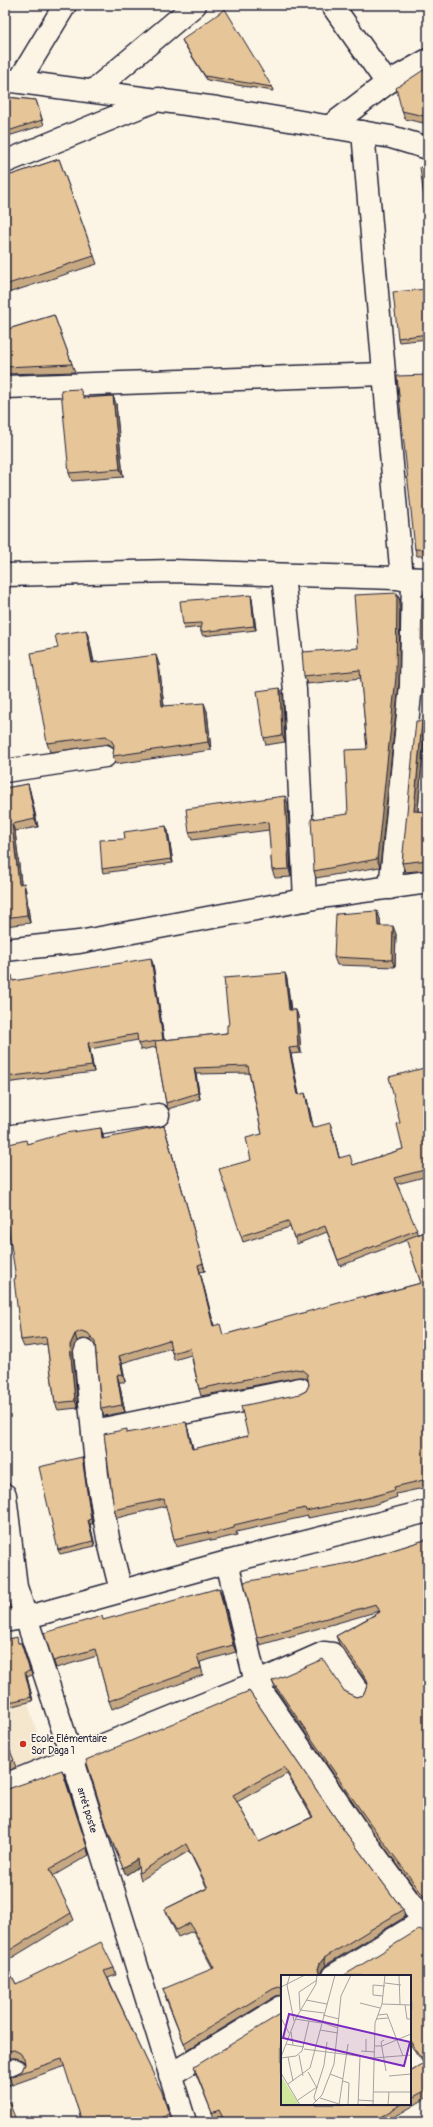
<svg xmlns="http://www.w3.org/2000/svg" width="433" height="2127" viewBox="0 0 433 2127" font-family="Pangolin,sans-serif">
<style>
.built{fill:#f5e7ce}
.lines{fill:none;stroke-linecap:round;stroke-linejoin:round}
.minor-casing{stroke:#22223b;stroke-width:25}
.minor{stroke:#fcf5e5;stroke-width:22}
.wall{fill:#c6a983;stroke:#22223b;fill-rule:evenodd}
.shaded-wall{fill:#a18a6a;stroke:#22223b}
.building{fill:#e6c598;stroke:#22223b;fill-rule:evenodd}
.poi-dot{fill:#c8321e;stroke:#fcf5e5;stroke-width:1.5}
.labels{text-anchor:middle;stroke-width:3.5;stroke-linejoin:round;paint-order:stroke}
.poi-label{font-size:10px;fill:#22223b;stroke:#fcf5e5;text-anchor:start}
.street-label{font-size:10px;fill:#22223b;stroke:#fcf5e5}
.inset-road{fill:none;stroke:#a5a1a1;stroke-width:1}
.view{fill:#7b2cbf;fill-opacity:0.15;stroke:#7b2cbf;stroke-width:2}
.inset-edge{fill:none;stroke:#22223b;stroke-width:2}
</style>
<rect width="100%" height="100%" fill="#fcf5e5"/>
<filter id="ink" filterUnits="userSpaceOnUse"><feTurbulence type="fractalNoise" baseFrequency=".025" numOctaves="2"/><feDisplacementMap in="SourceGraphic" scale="8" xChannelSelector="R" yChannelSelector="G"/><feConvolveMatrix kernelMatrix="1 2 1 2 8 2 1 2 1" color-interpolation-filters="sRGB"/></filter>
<g filter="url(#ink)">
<polygon class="built" points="28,1703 52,1780 5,1802 5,1708"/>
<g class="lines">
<defs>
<g id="minor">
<polyline points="332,5 387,83"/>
<polyline points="5,80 217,108 391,137 428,148"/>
<polyline points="19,81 65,5"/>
<polyline points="94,90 195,5"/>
<polyline points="329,127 387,83 428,60"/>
<polyline points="363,132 402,579"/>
<polyline points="5,162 159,99"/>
<polyline points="5,387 384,374"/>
<polyline points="5,575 172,571 428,579"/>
<polyline points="283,575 295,690 305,900"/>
<polyline points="5,771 105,756"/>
<polyline points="390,888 411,685 413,579"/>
<polyline points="5,950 79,942 320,897 428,882"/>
<polyline points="5,1137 158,1115"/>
<polyline points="85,1351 97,1475 108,1538 121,1591"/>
<polyline points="94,1431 300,1389"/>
<polyline points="5,1495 16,1587 72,1757 185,2122"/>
<polyline points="227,1562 256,1683 356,1829 428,1927"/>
<polyline points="5,1621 28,1617 227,1562 428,1511"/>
<polyline points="5,1785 256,1683 324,1653 332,1654 358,1692"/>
<polyline points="333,1976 428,1918"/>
<polyline points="5,2074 15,2070"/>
<polyline points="170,2075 282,2007"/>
</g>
</defs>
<use href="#minor" class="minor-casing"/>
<use href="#minor" class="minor"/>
</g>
<g class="wall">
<polygon points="182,40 272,87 273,91 207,80 184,44"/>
<polygon points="428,67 428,124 405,119 402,111"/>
<polygon points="5,97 36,100 44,125 5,137"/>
<polygon points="59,159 97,264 5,294 5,177"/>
<polygon points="428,289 428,339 399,342 398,338"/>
<polygon points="54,315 75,372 5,374 5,330"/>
<polygon points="428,375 428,556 417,556 415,549"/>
<polygon points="113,396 116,404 123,477 72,481 69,473 84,398"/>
<polygon points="397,593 400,601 399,684 380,867 316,878 314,871 348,814 367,749 361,678 307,684 304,676 358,648"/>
<polygon points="251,595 252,599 256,630 203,636 201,632 201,627 184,629 183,624"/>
<polygon points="428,595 428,657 424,657 421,649"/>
<polygon points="89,638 94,662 159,664 164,706 207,711 211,750 116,764 113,756 114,748 109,744 50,752 47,743 58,648"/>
<polygon points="283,695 285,742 266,745 264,738"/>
<polygon points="422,721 425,730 418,811 428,812 428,870 405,872 402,863"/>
<polygon points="28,784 30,791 38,827 15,831 21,883 26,891 30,923 5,926 5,788"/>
<polygon points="288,804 291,877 275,878 272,870 269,830 192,840 189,832"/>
<polygon points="166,826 168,831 173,863 103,873 102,869 125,839"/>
<polygon points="377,911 380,919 380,926 396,934 395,967 337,965 334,957"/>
<polygon points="153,964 164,1040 227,1033 229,1025 285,973 287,979 291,1010 296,1010 298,1016 301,1053 291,1054 299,1094 307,1099 313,1128 332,1130 339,1158 353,1165 403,1149 400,1123 428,1067 428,1176 397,1184 418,1234 428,1231 428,1487 396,1494 397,1497 373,1505 308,1518 308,1516 236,1532 237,1535 211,1541 210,1539 176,1547 174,1539 166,1506 117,1518 114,1510 128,1433 188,1429 193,1449 248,1436 300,1394 306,1391 309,1385 308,1380 304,1377 298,1377 201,1396 199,1389 191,1355 174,1360 171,1348 122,1363 125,1382 119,1382 125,1412 104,1416 101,1409 95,1346 91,1340 83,1339 77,1341 73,1352 78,1408 58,1410 55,1403 47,1344 24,1347 21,1340 16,1278 27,1144 101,1128 104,1139 166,1133 205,1271 200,1272 214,1326 223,1335 421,1283 407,1240 340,1266 327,1232 297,1244 290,1227 243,1242 241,1236 251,1160 262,1134 249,1073 196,1074 200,1099 168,1109 166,1103 156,1047 141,1050 138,1044 138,1040 90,1049 94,1072 5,1083 5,976 14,981"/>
<polygon points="82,1457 83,1461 93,1524 90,1524 95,1546 60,1554 58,1550"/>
<polygon points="428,1539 428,1906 366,1822 275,1688 272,1681 345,1692 356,1697 363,1695 368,1684 339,1644 336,1636 379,1612 379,1611 260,1645 257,1638 355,1562"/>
<polygon points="222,1595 236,1652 200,1662 203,1675 112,1709 109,1701 97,1656 56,1668 44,1633"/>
<polygon points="5,1640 19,1643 21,1643 32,1675 27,1677 33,1701 5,1708"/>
<path d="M249 1691 343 1829 403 1910 405 1917 326 1965 322 1970 321 1976H282V1995L276 1996 187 2050 165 1996 213 1969 193 1931 178 1937 168 1916 165 1909 207 1888 189 1851 141 1880 139 1873 138 1867 126 1875 112 1842ZM287 1774 312 1817 259 1842 237 1802Z"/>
<polygon points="5,1739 16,1767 5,1773"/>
<polygon points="65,1777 89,1855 53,1876 71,1913 74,1920 5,1962 5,1790"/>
<polygon points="426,1932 428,1932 428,2097 386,2122 224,2122 222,2117 215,2120 196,2074 282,2104 410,2104 410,2072 424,2064 410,2044 410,1976"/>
<polygon points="5,1963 16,1984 114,1968 116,1975 108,1978 165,2100 172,2121 170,2122 82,2122 65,2066 12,2085 9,2077 22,2071 25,2064 25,2063 22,2060 16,2058 10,2058 5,2061"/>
<polygon points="5,2078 6,2078 9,2086 5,2087"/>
</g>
<g class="shaded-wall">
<polygon points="113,396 116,404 123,477 120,469"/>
<polygon points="397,593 400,601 399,684 380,867 377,859"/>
<polygon points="251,595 252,599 256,630 254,626"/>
<polygon points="86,630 89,638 95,671 92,663"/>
<polygon points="156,655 159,664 165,715 162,706"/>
<polygon points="280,688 283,695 285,742 282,735"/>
<polygon points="204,703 207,711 211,750 208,742"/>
<polygon points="422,721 425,730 417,820 414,811"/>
<polygon points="28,784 30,791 38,827 35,819"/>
<polygon points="285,796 288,804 291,877 289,869"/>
<polygon points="12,824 15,831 22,891 19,884"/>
<polygon points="166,826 168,831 173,863 171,859"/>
<polygon points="24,883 26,891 30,923 27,915"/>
<polygon points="377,911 380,919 381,934 378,926"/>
<polygon points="393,926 396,934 395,967 392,960"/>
<polygon points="151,958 153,964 165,1046 163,1040"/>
<polygon points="285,973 287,979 291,1016 289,1010"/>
<polygon points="296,1010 298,1016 301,1053 298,1047"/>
<polygon points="88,1043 90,1049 94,1072 92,1066"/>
<polygon points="289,1048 291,1054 300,1101 298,1095"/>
<polygon points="194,1068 196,1074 200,1099 198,1093"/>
<polygon points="305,1093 307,1099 315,1134 312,1128"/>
<polygon points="330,1123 332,1130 341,1164 339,1158"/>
<polygon points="164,1126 166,1133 205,1271 203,1263"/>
<polygon points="101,1128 103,1136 105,1146 102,1139"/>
<polygon points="198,1265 200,1272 216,1333 213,1326"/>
<polygon points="75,1334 77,1341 73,1352 78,1408 75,1401 70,1345"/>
<polygon points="119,1356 122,1363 125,1382 123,1374"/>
<polygon points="117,1375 119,1382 125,1412 122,1405"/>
<polygon points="186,1422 188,1429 195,1456 192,1449"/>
<polygon points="82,1457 83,1461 93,1524 91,1519"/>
<polygon points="88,1520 90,1524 95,1546 93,1541"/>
<polygon points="219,1588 222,1595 236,1652 233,1645"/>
<polygon points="25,1672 27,1677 33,1701 31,1697"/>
<polygon points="62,1770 65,1777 89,1855 87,1847"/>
<polygon points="137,1859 140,1866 126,1875 123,1868"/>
<polygon points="324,1958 326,1965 322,1970 320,1976 318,1969 320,1963"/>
</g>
<g class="building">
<polygon points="225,9 272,87 205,76 182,40"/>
<polygon points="428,67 428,117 402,111 396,88"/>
<polygon points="5,97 36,100 42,120 5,132"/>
<polygon points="59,159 94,256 5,285 5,177"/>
<polygon points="420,167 428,169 428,229"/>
<polygon points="428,289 428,334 398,338 393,292"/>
<polygon points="54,315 72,364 5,367 5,330"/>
<polygon points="428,375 428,550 415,549 397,376"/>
<polygon points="80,389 84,398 113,396 120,469 69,473 61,390"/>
<polygon points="397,593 396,677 377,859 314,871 311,819 348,814 345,750 367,749 360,670 304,676 302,652 358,648 354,595"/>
<polygon points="251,595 254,626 201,632 201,623 183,624 180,601"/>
<polygon points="422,595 428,595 428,650 421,649"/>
<polygon points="86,630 92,663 156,655 162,706 204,703 208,742 113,756 114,745 111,740 106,736 47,743 31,653 58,648 55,635"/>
<polygon points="280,688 282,735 264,738 257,691"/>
<polygon points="416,721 422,721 414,811 428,812 428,860 402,863"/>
<polygon points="28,784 35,819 12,824 19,884 24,883 27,915 5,918 5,788"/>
<polygon points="285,796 289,869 272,870 268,822 189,832 186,809"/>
<polygon points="166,826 171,859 102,869 100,840 125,839 124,832"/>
<polygon points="377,911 378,926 393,926 392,960 334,957 336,914"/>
<polygon points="151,958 163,1040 138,1044 137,1034 88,1043 92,1066 5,1077 5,976 12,975 13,981"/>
<polygon points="285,973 289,1010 296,1010 298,1047 289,1048 298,1095 305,1093 312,1128 330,1123 339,1158 350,1155 353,1165 403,1149 397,1124 400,1123 389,1077 428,1067 428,1169 394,1178 417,1230 338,1260 325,1226 294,1238 288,1221 241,1236 219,1169 251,1160 246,1138 262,1134 248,1066 194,1068 198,1093 166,1103 155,1041 227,1033 227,1025 229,1025 224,978"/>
<polygon points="164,1126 203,1263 198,1265 213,1326 220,1324 223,1335 364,1296 365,1298 421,1283 406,1239 428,1231 428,1479 394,1487 395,1490 371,1497 306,1511 305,1508 234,1525 234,1528 209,1534 208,1532 174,1539 164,1499 114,1510 104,1434 127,1429 127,1433 186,1422 192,1449 248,1436 241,1406 300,1394 306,1391 309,1385 307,1374 302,1370 295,1369 199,1389 190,1348 172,1353 169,1340 119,1356 123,1374 117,1375 122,1405 101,1409 95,1342 88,1333 81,1331 75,1334 70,1345 75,1401 55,1403 46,1337 21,1340 14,1279 16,1278 5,1206 5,1145 26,1140 27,1144 65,1133 101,1128 102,1139"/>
<polygon points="82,1457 91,1519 88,1520 93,1541 58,1550 39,1467"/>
<polygon points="428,1539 428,1899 425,1898 364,1815 272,1681 323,1659 345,1692 356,1697 363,1695 368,1684 366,1678 336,1636 380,1612 376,1604 257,1638 244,1582 355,1562"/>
<polygon points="219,1588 233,1645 197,1655 201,1668 109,1701 95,1649 53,1661 44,1633 102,1616 103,1620"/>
<polygon points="17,1637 18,1643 21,1643 30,1671 25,1672 31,1697 5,1703 5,1640"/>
<path d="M249 1691 343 1829 403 1910 324 1958 320 1963 318 1969 320 1976H282V1988L279 1987 273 1989 184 2043 163 1989 214 1968 190 1923 176 1930 165 1909 208 1888 186 1844 139 1873 137 1859 123 1868 109 1834 86 1760ZM284 1767 313 1817 259 1842 233 1795Z"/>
<polygon points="5,1739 14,1760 5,1764"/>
<polygon points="62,1770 87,1847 50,1869 71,1913 5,1953 5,1790"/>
<polygon points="418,1930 426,1932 428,1932 428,2089 410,2099 410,2072 425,2063 410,2041 410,1976 343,1976"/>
<polygon points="101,1942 114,1968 104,1971 162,2092 169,2114 163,2117 164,2122 82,2122 62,2059 9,2077 22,2071 25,2064 24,2058 20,2053 14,2050 8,2051 5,2053 5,1963 16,1984"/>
<polygon points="282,2013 282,2104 402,2104 372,2122 225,2122 219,2110 212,2113 194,2067"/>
<polygon points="5,2093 17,2122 5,2122"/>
</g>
</g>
<circle class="poi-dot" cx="23" cy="1744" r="4"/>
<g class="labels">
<g class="poi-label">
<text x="31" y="1742">Ecole Elémentaire<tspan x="31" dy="12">Sor Daga 1</tspan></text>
</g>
<g class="street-label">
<text transform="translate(88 1810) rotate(73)" y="4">arrét poste</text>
</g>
</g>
<g transform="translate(281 1975)">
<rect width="130" height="130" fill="#fcf5e5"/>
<path d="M0 101 16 126 18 130H0Z" fill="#cfe69b"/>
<path class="inset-road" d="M9 0 6 10 13 46M118 0 119 29M36 5 18 17 19 35 43 38M104 8 120 10M0 12 24 0M102 21 92 20V10L104 11M25 25 46 29M79 28 99 33M101 29 130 30M124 30 126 44H130M42 40 58 44M97 40 106 39 122 81M0 43 8 58M14 44 40 48M95 44 107 43M40 47 57 53M39 55 57 58M10 57 12 70M103 65 100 67 105 96M5 69 23 72M94 71H101L130 59M23 74 92 83 130 80M80 76 94 77M85 77V64M18 80 22 101M0 82 15 43 35 9 36 0M7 82 12 106M0 83 15 81 21 76 28 46M27 97 36 113M0 98 19 130M49 99 62 104M108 101 130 99M62 106 68 108 67 130M7 109 29 93 54 0M93 117H130M39 123 58 129M17 125 36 112M77 125 93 126M35 127 33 122 43 90 46 67M31 130 41 120 53 89 60 21 70 0M58 130 67 69M77 130 79 82M92 130 94 48 101 29 104 0M107 130 108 117"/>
<path class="view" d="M8 39 129 67 123 91 2 63Z"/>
<rect width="130" height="130" class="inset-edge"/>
</g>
<rect width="433" height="2127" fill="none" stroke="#fcf5e5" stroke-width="20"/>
<rect x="10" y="10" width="413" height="2107" fill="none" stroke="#22223b" stroke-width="1.5" filter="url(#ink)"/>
</svg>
